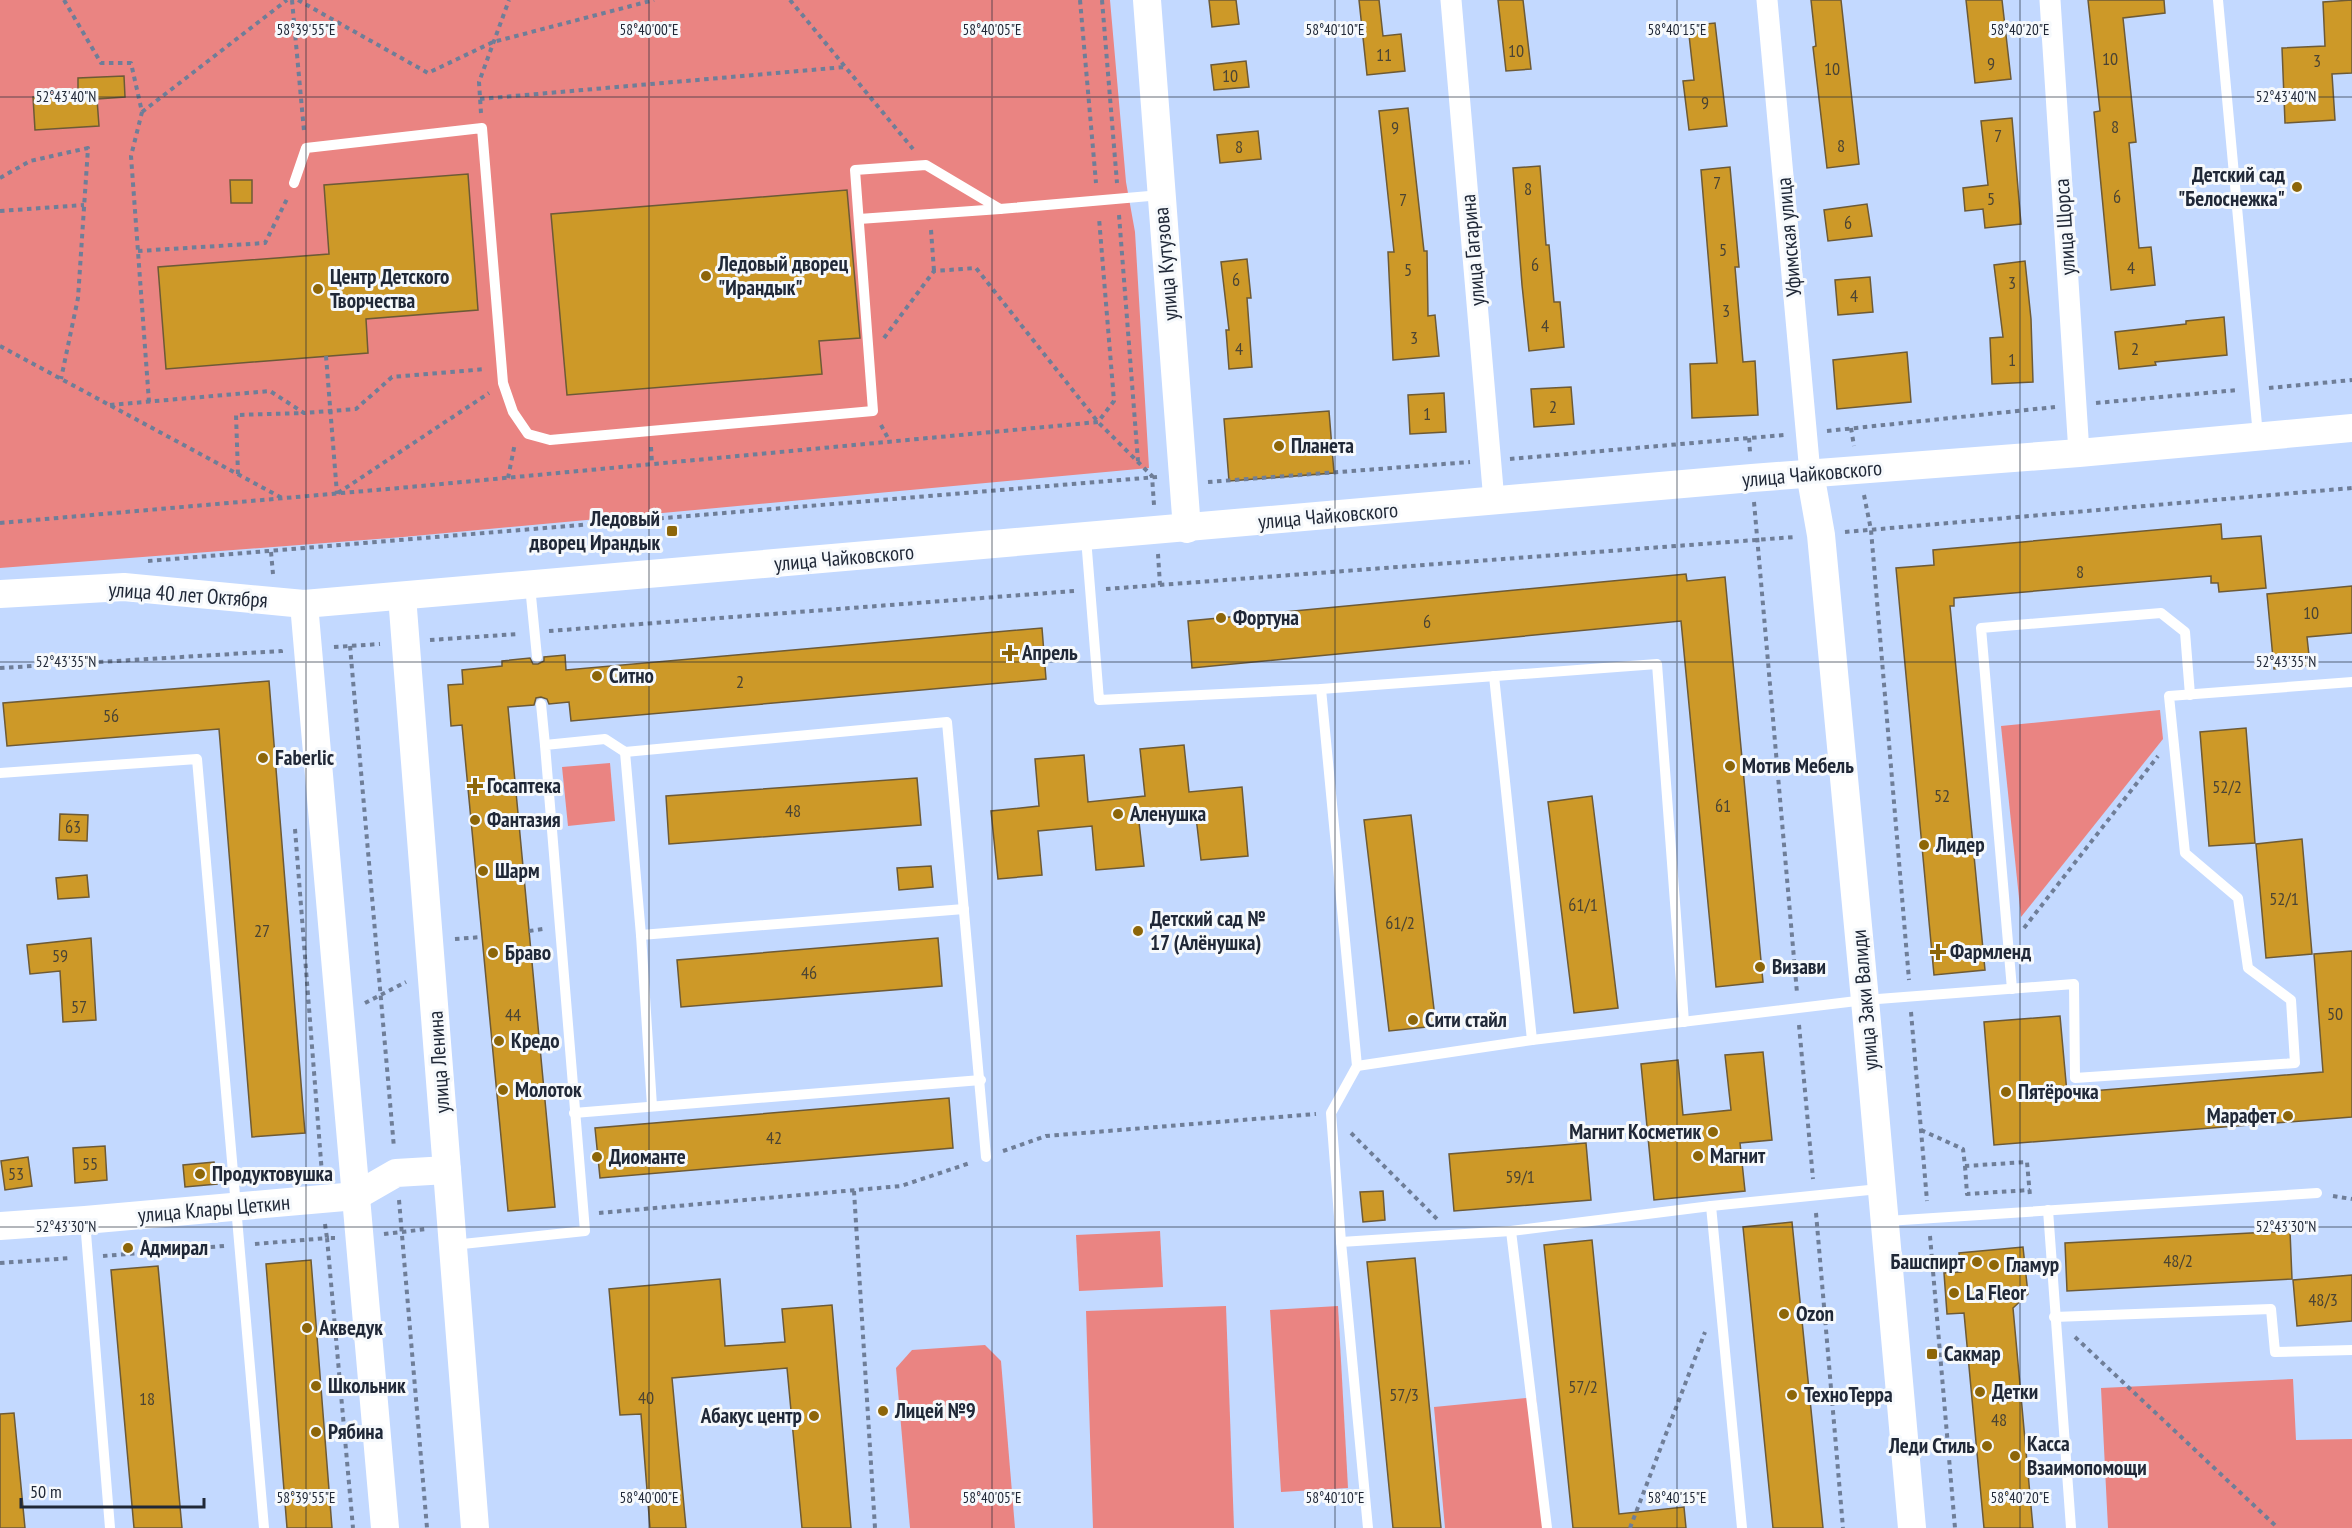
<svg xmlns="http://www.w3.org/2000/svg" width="2352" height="1528" viewBox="0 0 2352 1528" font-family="'PT Sans Narrow',sans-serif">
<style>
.green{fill:#ea8482}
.building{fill:#cd9928;stroke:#6d5a36;stroke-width:1.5}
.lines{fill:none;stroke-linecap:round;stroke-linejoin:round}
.path{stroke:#6f7e98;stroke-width:4;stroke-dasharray:4.5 4.5;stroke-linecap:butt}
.lane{stroke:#fff;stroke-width:10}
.street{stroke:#fff;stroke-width:21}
.secondary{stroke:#fff;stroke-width:28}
.ticks{fill:none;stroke:#202837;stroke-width:1.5;stroke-opacity:0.45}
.poi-dot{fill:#8d6609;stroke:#f6f9fc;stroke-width:2}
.labels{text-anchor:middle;stroke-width:6;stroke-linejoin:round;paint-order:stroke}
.number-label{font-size:18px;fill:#4b4433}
.poi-label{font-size:21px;font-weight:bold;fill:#202837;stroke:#f6f9fc;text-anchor:start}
.street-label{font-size:21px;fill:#202837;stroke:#f6f9fc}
.ticks-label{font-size:15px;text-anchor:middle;fill:#202837;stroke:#f6f9fc;stroke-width:6;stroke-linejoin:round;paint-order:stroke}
</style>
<rect width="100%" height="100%" fill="#c3d9ff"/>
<g class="green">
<polygon points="0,0 1110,0 1126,182 1135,232 1149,468 403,537 0,568"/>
<polygon points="2160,710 2163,739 2021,917 2001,726"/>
<polygon points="610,763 615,821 568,826 562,767"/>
<polygon points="1160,1231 1163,1287 1079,1291 1076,1235"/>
<polygon points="1226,1306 1234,1528 1093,1528 1086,1311"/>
<polygon points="1338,1306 1348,1488 1281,1492 1270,1310"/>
<polygon points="985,1345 1001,1361 1015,1528 910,1528 896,1368 912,1350"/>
<polygon points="2293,1379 2296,1440 2352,1439 2352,1528 2108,1528 2101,1388"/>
<polygon points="1536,1397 1548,1528 1445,1528 1434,1407"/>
</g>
<g class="building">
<polygon points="1209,0 1236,0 1239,24 1212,27"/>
<polygon points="1359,0 1379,0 1383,36 1401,34 1405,71 1367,75"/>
<polygon points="1498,0 1523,0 1531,69 1506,71"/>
<polygon points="1811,0 1841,0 1859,164 1827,168 1813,47 1816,46"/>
<polygon points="1966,0 2002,0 2011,79 1975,83"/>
<polygon points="2088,0 2164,0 2165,13 2123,18 2136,142 2129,143 2139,248 2151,247 2155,285 2111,290 2094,112 2100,111"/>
<polygon points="2352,0 2352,73 2332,74 2335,120 2285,123 2282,48 2325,46 2323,2"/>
<polygon points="1715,23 1727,126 1689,130 1683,81 1694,80 1688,26"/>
<polygon points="1246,61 1249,87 1214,90 1211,65"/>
<polygon points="124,76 125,97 97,99 99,126 35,130 33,97 78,95 78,78"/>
<polygon points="1408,108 1424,251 1427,251 1428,316 1435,315 1439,356 1393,360 1388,252 1394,252 1379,111"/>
<polygon points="2012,118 2021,224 1985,228 1983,209 1965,211 1963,188 1988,185 1981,121"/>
<polygon points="1258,131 1261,159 1220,163 1217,135"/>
<polygon points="1540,166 1546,245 1549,245 1554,302 1560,302 1564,347 1529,351 1522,285 1513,168"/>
<polygon points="1730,167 1739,267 1735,267 1743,362 1755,361 1758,415 1692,418 1690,364 1717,363 1701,170"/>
<polygon points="468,174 478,310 366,319 368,353 166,369 158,267 329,254 324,185"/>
<polygon points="230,180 252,180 252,203 231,203"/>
<polygon points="847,190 860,338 819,341 822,374 567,395 551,214"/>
<polygon points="1867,204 1872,236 1828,241 1824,210"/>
<polygon points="1247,259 1251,298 1247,298 1252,367 1229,369 1226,330 1229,330 1221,262"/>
<polygon points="2025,261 2031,319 2033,382 1992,384 1990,338 2003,337 1994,265"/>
<polygon points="1870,277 1873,312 1838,315 1835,280"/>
<polygon points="2224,317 2227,355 2155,362 2156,365 2119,369 2115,332 2186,324 2186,321"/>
<polygon points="1907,352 1911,402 1837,409 1833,360"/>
<polygon points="1571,387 1574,424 1534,427 1531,389"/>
<polygon points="1444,393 1446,432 1410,434 1408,395"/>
<polygon points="1329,411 1334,473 1229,481 1224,419"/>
<polygon points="2221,524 2222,539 2261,536 2266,588 2219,592 2218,583 2211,583 2211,576 1954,598 1954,606 1950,606 1985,970 1934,975 1896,568 1934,565 1933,550"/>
<polygon points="1686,574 1687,581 1725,577 1763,982 1716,987 1681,621 1192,668 1188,621"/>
<polygon points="2352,586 2352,633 2307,637 2310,665 2274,669 2267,594"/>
<polygon points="1042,628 1046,679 571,721 569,702 549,704 547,699 541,697 536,698 534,705 508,707 555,1207 508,1211 462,725 451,726 448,685 463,684 462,670 502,666 502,661 530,658 533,664 538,664 544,661 544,657 565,655 566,670"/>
<polygon points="269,681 305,1133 252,1137 219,729 7,746 3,703"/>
<polygon points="2246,728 2255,843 2209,846 2200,732"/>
<polygon points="1184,745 1189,792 1242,787 1248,856 1201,860 1196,817 1139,822 1144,866 1096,870 1092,826 1038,831 1042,875 998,879 991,811 1039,806 1035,759 1084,755 1088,802 1145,796 1140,749"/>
<polygon points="917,778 921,825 669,844 666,796"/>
<polygon points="1592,796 1618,1008 1574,1013 1548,802"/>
<polygon points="60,814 88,815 87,841 59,840"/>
<polygon points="1411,815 1436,1026 1389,1031 1364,820"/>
<polygon points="2302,839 2312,954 2266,958 2256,844"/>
<polygon points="931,866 933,887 899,890 897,868"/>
<polygon points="87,875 89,897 58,899 56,878"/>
<polygon points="91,938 96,1020 63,1022 60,971 30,974 27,945"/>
<polygon points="938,938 942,986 681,1007 677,960"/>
<polygon points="2352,951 2352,1117 1994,1145 1984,1022 2060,1016 2067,1093 2323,1072 2314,954"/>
<polygon points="1763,1052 1772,1140 1740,1143 1745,1191 1654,1200 1641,1064 1678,1060 1683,1115 1731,1110 1725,1055"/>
<polygon points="949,1098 953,1148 600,1178 595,1128"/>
<polygon points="1586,1143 1591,1200 1454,1211 1449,1154"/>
<polygon points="105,1146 107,1180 75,1183 73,1148"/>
<polygon points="28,1157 32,1186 5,1190 1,1161"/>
<polygon points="214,1162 217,1184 185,1187 183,1165"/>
<polygon points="1383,1191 1385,1220 1363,1222 1360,1192"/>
<polygon points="1792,1222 1823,1528 1773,1528 1743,1227"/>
<polygon points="2290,1231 2292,1279 2067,1291 2065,1243"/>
<polygon points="1592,1240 1619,1514 1684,1507 1686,1528 1573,1528 1544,1245"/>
<polygon points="2023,1247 2028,1294 2013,1308 2033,1528 1984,1528 1964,1313 1947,1314 1944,1273 1961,1272 1959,1253"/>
<polygon points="1415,1258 1441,1528 1393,1528 1367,1262"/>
<polygon points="311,1260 332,1528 287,1528 266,1264"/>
<polygon points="158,1266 182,1528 134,1528 111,1270"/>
<polygon points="2352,1275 2352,1321 2297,1326 2293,1280"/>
<polygon points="720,1279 725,1346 785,1342 782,1309 832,1305 851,1528 802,1528 787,1368 672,1378 686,1528 650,1528 641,1414 620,1415 609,1289"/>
<polygon points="14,1413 25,1528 0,1528 0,1414"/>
</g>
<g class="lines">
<g class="path">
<polyline points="64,0 101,63 131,63 142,112 131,156 149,402"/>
<polyline points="292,0 304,131"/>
<polyline points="298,0 428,73 493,42 654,0"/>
<polyline points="790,0 913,149"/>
<polyline points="1080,0 1096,183"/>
<polyline points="1102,0 1117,183"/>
<polyline points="480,99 845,67"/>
<polyline points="142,112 287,0"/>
<polyline points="481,113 479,82 509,0"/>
<polyline points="0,178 30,161 88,148 78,298 61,379"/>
<polyline points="0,211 84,205"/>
<polyline points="1119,215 1138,461"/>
<polyline points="931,230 934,271"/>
<polyline points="138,251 265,243 288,197"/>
<polyline points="884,338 934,271 976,268 1098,422 1152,476 1154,505"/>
<polyline points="0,346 282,498"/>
<polyline points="326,356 337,494"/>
<polyline points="2269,388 2352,380"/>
<polyline points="2096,403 2238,390"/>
<polyline points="110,405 270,391 304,413 356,409 392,377 486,369"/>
<polyline points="881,425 890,442"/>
<polyline points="1851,428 1854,446"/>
<polyline points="1827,431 2055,407"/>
<polyline points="1749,438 1750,452"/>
<polyline points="651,447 652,464"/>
<polyline points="1510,459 1784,435"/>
<polyline points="238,474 236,415 303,413"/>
<polyline points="508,478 515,443"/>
<polyline points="1208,482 1470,462"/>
<polyline points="338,493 489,393"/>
<polyline points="1864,495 1871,530 1909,980"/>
<polyline points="1754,502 1797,993"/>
<polyline points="0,523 399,488 1098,422 1114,401 1099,218"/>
<polyline points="1845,532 2352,488"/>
<polyline points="271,552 273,574"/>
<polyline points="1158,554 1160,585"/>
<polyline points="148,561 1157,477"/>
<polyline points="1106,589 1795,537"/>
<polyline points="549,631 1074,591"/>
<polyline points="430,640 518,634"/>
<polyline points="350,646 394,1148"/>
<polyline points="334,647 380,644"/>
<polyline points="0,668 281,651 281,654"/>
<polyline points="295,829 322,1174"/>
<polyline points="2024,928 2158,756"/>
<polyline points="529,931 543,929"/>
<polyline points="455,939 482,937"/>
<polyline points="365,1003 406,982"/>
<polyline points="1911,1012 1927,1201"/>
<polyline points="1799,1025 1813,1179"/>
<polyline points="1921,1130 1963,1149 1965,1166 2027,1162 2030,1196"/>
<polyline points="1351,1133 1437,1219"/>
<polyline points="1003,1151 1046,1136 1316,1114"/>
<polyline points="1965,1166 1967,1194 2030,1190"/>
<polyline points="854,1191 875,1528"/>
<polyline points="2333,1196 2352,1199"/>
<polyline points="399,1200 427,1528"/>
<polyline points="599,1213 901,1186 970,1163"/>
<polyline points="1816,1213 1843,1528"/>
<polyline points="325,1224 327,1238 335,1238"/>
<polyline points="384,1234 427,1229"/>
<polyline points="1930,1236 1955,1528"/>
<polyline points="255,1244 327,1238 353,1528"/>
<polyline points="103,1256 224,1246"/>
<polyline points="0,1263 71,1258"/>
<polyline points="2075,1337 2278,1528"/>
<polyline points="1630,1528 1705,1332"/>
</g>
<g class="lane">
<polyline points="2218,0 2258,436"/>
<polyline points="294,183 306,148 482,128 503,383 513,412 528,434 550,440 873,411 855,170 926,165 1000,209 1161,195"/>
<polyline points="859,219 1000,209"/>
<polyline points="1086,538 1099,700 1321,689 1657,664 1684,1022"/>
<polyline points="530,586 537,657"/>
<polyline points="1494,676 1532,1040"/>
<polyline points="1321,689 1357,1066 1331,1113 1341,1242"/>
<polyline points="541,704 545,745"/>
<polyline points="625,752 641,935 652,1106"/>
<polyline points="0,773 197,759 264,1528"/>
<polyline points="641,935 964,909"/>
<polyline points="2012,989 1981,628 2161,613 2185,632 2190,695"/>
<polyline points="1357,1066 1532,1040 1865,1000 2074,984 2075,1078 2295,1063 2291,1000 2248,968 2238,898 2185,853 2169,696 2352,682"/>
<polyline points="574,1113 981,1080"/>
<polyline points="1711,1206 1742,1528"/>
<polyline points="2048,1210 2071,1528"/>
<polyline points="85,1221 110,1528"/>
<polyline points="1887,1221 2317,1193"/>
<polyline points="1511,1231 1547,1528"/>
<polyline points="453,1245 585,1231 545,745 605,739 625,752 947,722 986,1157"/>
<polyline points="2054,1317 2271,1309 2275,1352 2352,1350"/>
<polyline points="1368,1528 1341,1242 1511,1231 1711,1206 1879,1189"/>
</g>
<g class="street">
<polyline points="1451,0 1494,501"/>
<polyline points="1767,0 1810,473"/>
<polyline points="2050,0 2079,453"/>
</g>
<g class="secondary">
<polyline points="1147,0 1187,529"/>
<polyline points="1810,473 1821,535 1865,1000 1912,1528"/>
<polyline points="0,594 124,587 304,604 1752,478 2079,453 2352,428"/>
<polyline points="402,596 475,1528"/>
<polyline points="304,604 385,1528"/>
<polyline points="0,1226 85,1220 356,1196 396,1173 447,1170"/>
</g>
</g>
<path class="ticks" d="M306 0V1528M649 0V1528M992 0V1528M1335 0V1528M1677 0V1528M2020 0V1528M0 97H2352M0 662H2352M0 1227H2352"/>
<g class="poi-dot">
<circle cx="2297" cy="187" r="6"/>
<circle cx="706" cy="276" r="6"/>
<circle cx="318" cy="289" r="6"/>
<circle cx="1279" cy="446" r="6"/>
<rect x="666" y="525" width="12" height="12" rx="3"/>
<circle cx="1221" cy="618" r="6"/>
<path d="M1007 644h6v6h6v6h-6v6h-6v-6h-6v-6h6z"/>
<circle cx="597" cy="676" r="6"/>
<circle cx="263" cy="758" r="6"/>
<circle cx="1730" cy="766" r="6"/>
<path d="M472 777h6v6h6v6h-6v6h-6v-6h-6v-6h6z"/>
<circle cx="1118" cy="814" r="6"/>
<circle cx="475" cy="820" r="6"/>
<circle cx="1924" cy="845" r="6"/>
<circle cx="483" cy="871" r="6"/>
<circle cx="1138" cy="931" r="6"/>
<path d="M1935 943h6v6h6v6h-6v6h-6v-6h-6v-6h6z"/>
<circle cx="493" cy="953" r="6"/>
<circle cx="1760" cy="967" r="6"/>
<circle cx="1413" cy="1020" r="6"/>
<circle cx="499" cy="1041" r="6"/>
<circle cx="503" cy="1090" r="6"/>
<circle cx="2006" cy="1092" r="6"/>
<circle cx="2288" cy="1116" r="6"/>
<circle cx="1713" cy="1132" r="6"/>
<circle cx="1698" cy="1156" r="6"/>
<circle cx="597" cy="1157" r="6"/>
<circle cx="200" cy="1174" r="6"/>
<circle cx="128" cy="1248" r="6"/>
<circle cx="1977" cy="1262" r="6"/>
<circle cx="1994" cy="1265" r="6"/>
<circle cx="1954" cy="1293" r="6"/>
<circle cx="1784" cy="1314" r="6"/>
<circle cx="307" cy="1328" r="6"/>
<rect x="1926" y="1348" width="12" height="12" rx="3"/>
<circle cx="316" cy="1386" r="6"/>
<circle cx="1980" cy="1392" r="6"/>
<circle cx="1792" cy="1395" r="6"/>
<circle cx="883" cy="1411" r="6"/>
<circle cx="814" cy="1416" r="6"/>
<circle cx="316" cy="1432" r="6"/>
<circle cx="1987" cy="1446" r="6"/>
<circle cx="2015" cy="1456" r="6"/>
</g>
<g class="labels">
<g class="number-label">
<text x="1516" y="57">10</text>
<text x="1384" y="61">11</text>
<text x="2110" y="65">10</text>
<text x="2317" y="67">3</text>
<text x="1991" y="70">9</text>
<text x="1832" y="75">10</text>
<text x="1230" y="82">10</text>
<text x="1705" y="109">9</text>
<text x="2115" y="133">8</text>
<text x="1395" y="134">9</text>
<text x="1998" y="142">7</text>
<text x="1841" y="152">8</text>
<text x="1239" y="153">8</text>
<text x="1717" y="189">7</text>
<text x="1528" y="195">8</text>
<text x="2117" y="203">6</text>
<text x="1991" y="205">5</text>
<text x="1403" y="206">7</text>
<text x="1848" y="229">6</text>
<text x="1723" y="256">5</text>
<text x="1535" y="271">6</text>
<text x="2131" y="274">4</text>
<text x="1408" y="276">5</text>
<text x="1236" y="286">6</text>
<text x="2012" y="289">3</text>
<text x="1854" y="302">4</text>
<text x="1726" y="317">3</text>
<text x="1545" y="332">4</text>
<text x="1414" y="344">3</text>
<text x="1239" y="355">4</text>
<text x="2135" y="355">2</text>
<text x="2012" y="366">1</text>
<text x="1553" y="413">2</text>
<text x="1427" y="420">1</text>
<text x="2080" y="578">8</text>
<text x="2311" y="619">10</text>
<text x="1427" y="628">6</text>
<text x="740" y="688">2</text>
<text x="111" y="722">56</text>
<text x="2227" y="793">52/2</text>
<text x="1942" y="802">52</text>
<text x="1723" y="812">61</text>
<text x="793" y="817">48</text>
<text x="73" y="833">63</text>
<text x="2284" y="905">52/1</text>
<text x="1583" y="911">61/1</text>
<text x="1400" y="929">61/2</text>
<text x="262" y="937">27</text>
<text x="60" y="962">59</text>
<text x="809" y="979">46</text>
<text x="79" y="1013">57</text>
<text x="2335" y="1020">50</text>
<text x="513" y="1021">44</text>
<text x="774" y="1144">42</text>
<text x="90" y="1170">55</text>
<text x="16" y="1180">53</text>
<text x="1520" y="1183">59/1</text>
<text x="2178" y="1267">48/2</text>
<text x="2323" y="1306">48/3</text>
<text x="1583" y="1393">57/2</text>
<text x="1404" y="1401">57/3</text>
<text x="646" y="1404">40</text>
<text x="147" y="1405">18</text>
<text x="1999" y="1426">48</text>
</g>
<g class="poi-label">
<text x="2285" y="182" text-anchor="end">Детский сад<tspan x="2285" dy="24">"Белоснежка"</tspan></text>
<text x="718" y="271">Ледовый дворец<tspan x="718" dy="24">"Ирандык"</tspan></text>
<text x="330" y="284">Центр Детского<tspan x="330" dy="24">Творчества</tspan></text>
<text x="1291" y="453">Планета</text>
<text x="660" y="526" text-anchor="end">Ледовый<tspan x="660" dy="24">дворец Ирандык</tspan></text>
<text x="1233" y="625">Фортуна</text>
<text x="1022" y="660">Апрель</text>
<text x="609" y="683">Ситно</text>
<text x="275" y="765">Faberlic</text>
<text x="1742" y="773">Мотив Мебель</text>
<text x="487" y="793">Госаптека</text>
<text x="1130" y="821">Аленушка</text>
<text x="487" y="827">Фантазия</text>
<text x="1936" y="852">Лидер</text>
<text x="495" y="878">Шарм</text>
<text x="1150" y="926">Детский сад №<tspan x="1150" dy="24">17 (Алёнушка)</tspan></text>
<text x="1950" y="959">Фармленд</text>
<text x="505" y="960">Браво</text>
<text x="1772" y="974">Визави</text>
<text x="1425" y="1027">Сити стайл</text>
<text x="511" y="1048">Кредо</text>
<text x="515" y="1097">Молоток</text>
<text x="2018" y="1099">Пятёрочка</text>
<text x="2276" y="1123" text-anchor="end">Марафет</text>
<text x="1701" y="1139" text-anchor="end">Магнит Косметик</text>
<text x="1710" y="1163">Магнит</text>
<text x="609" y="1164">Диоманте</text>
<text x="212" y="1181">Продуктовушка</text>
<text x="140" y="1255">Адмирал</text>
<text x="1965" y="1269" text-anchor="end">Башспирт</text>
<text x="2006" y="1272">Гламур</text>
<text x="1966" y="1300">La Fleor</text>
<text x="1796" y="1321">Ozon</text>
<text x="319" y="1335">Акведук</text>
<text x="1944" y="1361">Сакмар</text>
<text x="328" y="1393">Школьник</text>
<text x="1992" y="1399">Детки</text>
<text x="1804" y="1402">ТехноТерра</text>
<text x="895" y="1418">Лицей №9</text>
<text x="802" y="1423" text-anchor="end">Абакус центр</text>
<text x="328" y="1439">Рябина</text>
<text x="2027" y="1451">Касса<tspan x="2027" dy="24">Взаимопомощи</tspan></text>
<text x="1975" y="1453" text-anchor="end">Леди Стиль</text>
</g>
<g class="street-label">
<text transform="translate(2065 227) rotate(-94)" y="7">улица Щорса</text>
<text transform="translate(1789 237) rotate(-95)" y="7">Уфимская улица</text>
<text transform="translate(1473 250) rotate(-95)" y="7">улица Гагарина</text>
<text transform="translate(1166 264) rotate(-95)" y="7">улица Кутузова</text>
<text transform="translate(1812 474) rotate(-5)" y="7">улица Чайковского</text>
<text transform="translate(1328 516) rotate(-5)" y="7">улица Чайковского</text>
<text transform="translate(844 558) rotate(-5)" y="7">улица Чайковского</text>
<text transform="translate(188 595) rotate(4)" y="7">улица 40 лет Октября</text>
<text transform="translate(1865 1000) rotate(-95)" y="7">улица Заки Валиди</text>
<text transform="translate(439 1062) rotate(-94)" y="7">улица Ленина</text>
<text transform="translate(214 1209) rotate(-5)" y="7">улица Клары Цеткин</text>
</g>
</g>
<g class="ticks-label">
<text x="306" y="35">58°39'55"E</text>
<text x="649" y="35">58°40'00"E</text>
<text x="992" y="35">58°40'05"E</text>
<text x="1335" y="35">58°40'10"E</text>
<text x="1677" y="35">58°40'15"E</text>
<text x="2020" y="35">58°40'20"E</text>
<text x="66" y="102">52°43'40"N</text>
<text x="2286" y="102">52°43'40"N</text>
<text x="66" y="667">52°43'35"N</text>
<text x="2286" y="667">52°43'35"N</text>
<text x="66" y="1232">52°43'30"N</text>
<text x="2286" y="1232">52°43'30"N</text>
<text x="306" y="1503">58°39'55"E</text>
<text x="649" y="1503">58°40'00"E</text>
<text x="992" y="1503">58°40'05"E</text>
<text x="1335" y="1503">58°40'10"E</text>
<text x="1677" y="1503">58°40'15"E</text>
<text x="2020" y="1503">58°40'20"E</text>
</g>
<path d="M21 1498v9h183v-9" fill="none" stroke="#202837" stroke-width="3"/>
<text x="30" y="1498" font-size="18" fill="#202837" stroke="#f6f9fc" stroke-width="4.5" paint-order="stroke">50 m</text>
</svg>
